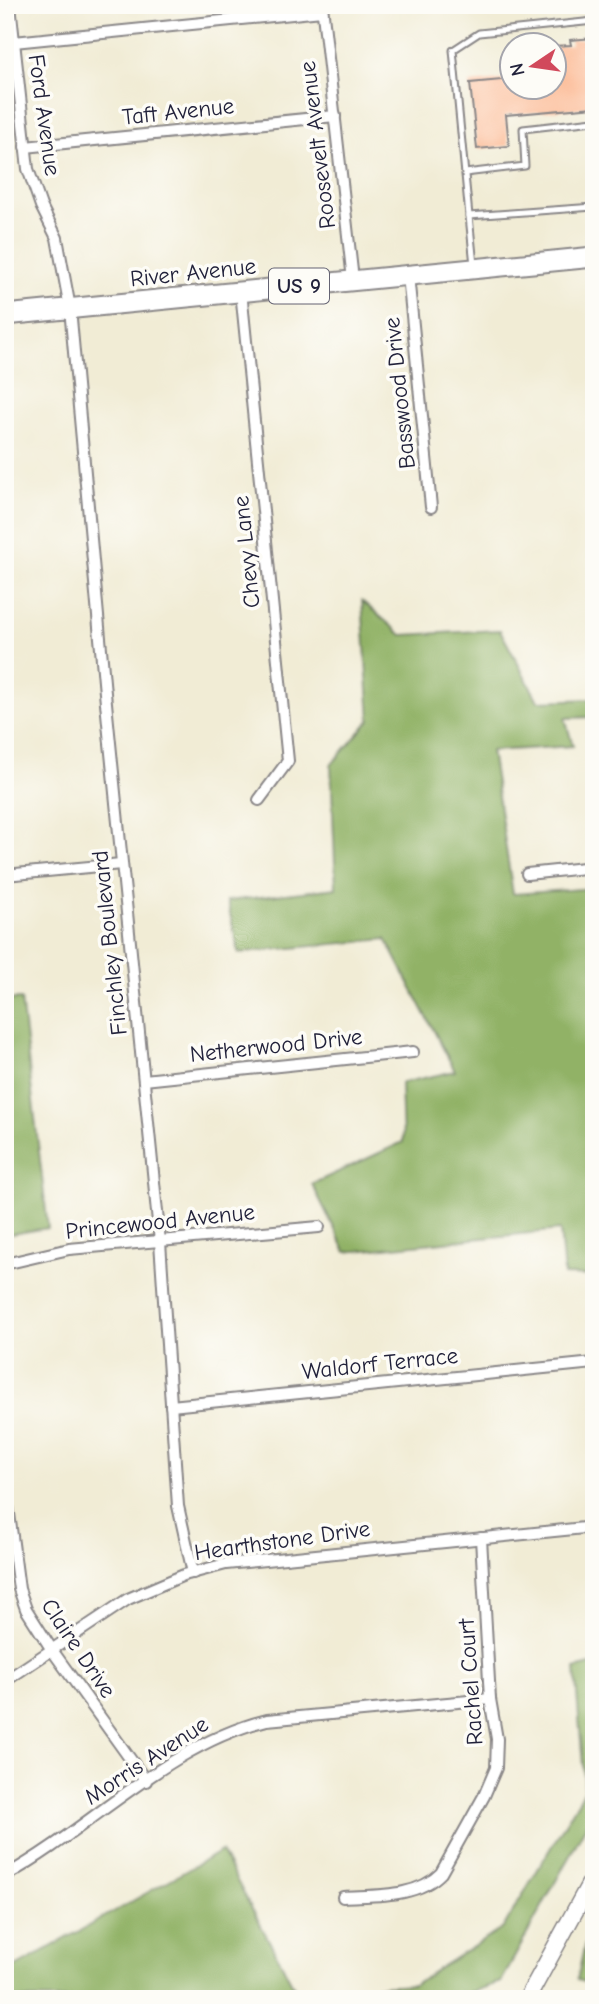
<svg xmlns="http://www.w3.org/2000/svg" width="599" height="2004" viewBox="0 0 599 2004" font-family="'Comic Neue',sans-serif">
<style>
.forest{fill:#91b266;stroke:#5a6a50;stroke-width:2}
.building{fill:#fcae83}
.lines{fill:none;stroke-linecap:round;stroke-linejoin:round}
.service-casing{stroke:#8a8788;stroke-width:9}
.minor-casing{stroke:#8a8788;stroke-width:14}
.secondary-casing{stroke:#8a8788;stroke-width:19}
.trunk-casing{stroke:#8a8788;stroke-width:23}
.service{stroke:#fff;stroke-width:5}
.minor{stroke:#fff;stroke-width:10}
.secondary{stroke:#fff;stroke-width:16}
.trunk{stroke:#fff;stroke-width:19}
.labels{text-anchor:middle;stroke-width:7;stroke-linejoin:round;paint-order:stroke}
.shield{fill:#fdfcf7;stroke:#646373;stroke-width:2}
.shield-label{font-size:21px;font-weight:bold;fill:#22223b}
.street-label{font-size:23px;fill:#22223b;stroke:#fdfcf7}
</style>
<rect width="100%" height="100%" fill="#fdfcf7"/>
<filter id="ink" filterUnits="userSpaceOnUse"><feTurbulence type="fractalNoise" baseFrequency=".0143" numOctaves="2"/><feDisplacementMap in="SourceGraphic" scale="14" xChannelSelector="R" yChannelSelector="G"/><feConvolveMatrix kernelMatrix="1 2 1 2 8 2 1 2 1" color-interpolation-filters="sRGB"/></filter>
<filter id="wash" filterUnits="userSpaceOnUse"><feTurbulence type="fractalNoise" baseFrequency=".00686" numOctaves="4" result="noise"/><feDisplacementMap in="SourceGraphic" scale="28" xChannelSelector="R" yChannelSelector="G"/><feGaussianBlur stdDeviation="1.57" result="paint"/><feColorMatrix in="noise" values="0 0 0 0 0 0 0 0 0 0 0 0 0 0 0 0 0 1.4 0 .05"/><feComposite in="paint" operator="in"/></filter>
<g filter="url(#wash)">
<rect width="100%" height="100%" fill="#f1ecd5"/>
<g class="forest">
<polygon points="362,601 402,635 500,630 538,701 594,699 594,717 565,718 573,746 491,751 513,894 594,888 594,1276 564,1275 560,1230 346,1252 312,1184 403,1142 401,1083 455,1071 386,939 239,953 227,901 336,888 331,765 370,720"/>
<polygon points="21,999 48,1228 5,1235 5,1000"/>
<polygon points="594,1664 594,1811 501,1982 451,1999 5,1999 5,1973 221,1851 296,1991 414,1984 503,1928 585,1790 575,1669"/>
<polygon points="594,1923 594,1985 577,1980 586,1939"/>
</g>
<g id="blocks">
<polygon class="building" points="594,38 594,107 506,115 509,146 477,149 470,83 512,79 512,88 554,88 555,75 554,46 571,45 570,40"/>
</g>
</g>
<g filter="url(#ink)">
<use href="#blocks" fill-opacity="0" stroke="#8a8788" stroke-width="2"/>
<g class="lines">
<defs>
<g id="service">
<polyline points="594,21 479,33 453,50 469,216 594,207"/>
<polyline points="465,173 525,166 523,129 594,121"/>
<polyline points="469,216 474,265"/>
</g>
<g id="minor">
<polyline points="10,5 28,169 41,206 57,238 70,308 105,693 160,1242 178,1506 193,1573"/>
<polyline points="322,5 353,280"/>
<polyline points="14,42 322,11"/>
<polyline points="25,147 335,116"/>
<polyline points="408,275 431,507"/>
<polyline points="241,291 288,761 259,800"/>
<polyline points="527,874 594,867"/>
<polyline points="5,875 121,864"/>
<polyline points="144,1080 413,1052"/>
<polyline points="5,1264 69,1249 319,1227"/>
<polyline points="171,1406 594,1363"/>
<polyline points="5,1483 19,1589 26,1609 52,1650 146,1781"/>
<polyline points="5,1681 128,1599 184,1575 226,1564 594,1527"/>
<path d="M5 1876C93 1827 167 1745 267 1720L490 1699"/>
<path d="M343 1897C375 1895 417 1898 441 1873L484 1796 496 1768 497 1739 490 1699 481 1538"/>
</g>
<polyline id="secondary" points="527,1999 594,1876"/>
<polyline id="trunk" points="5,315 594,257"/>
</defs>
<use href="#service" class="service-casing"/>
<use href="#minor" class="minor-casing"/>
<use href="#secondary" class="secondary-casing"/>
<use href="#trunk" class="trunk-casing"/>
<use href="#service" class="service"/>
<use href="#minor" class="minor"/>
<use href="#secondary" class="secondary"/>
<use href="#trunk" class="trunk"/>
</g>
</g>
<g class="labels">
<rect class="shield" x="269" y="268.5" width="60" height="35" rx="5"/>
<g class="shield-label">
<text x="299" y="293">US 9</text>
</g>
<g class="street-label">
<text transform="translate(178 111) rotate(-6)" y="8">Taft Avenue</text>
<text transform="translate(45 115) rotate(82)" y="8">Ford Avenue</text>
<text transform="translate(317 145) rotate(-97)" y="8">Roosevelt Avenue</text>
<text transform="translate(193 272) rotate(-6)" y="8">River Avenue</text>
<text transform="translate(399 393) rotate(-96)" y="8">Basswood Drive</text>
<text transform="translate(246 552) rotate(-96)" y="8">Chevy Lane</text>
<text transform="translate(109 943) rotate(-96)" y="8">Finchley Boulevard</text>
<text transform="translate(276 1045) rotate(-6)" y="8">Netherwood Drive</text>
<text transform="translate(160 1221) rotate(-6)" y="8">Princewood Avenue</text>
<text transform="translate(380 1363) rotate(-6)" y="8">Waldorf Terrace</text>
<text transform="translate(282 1540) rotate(-8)" y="8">Hearthstone Drive</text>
<text transform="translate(79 1648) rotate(56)" y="8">Claire Drive</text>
<text transform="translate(470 1682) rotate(-94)" y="8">Rachel Court</text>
<text transform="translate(146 1760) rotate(-33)" y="8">Morris Avenue</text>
</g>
</g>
<rect width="599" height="2004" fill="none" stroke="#fdfcf7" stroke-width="28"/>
<g transform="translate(533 66) rotate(257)"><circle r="33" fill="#fdfcf7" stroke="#a5a5ac" stroke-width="2"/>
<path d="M0-5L12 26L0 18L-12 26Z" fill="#d1495b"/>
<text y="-10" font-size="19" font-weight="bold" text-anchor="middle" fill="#22223b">N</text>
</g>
</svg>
